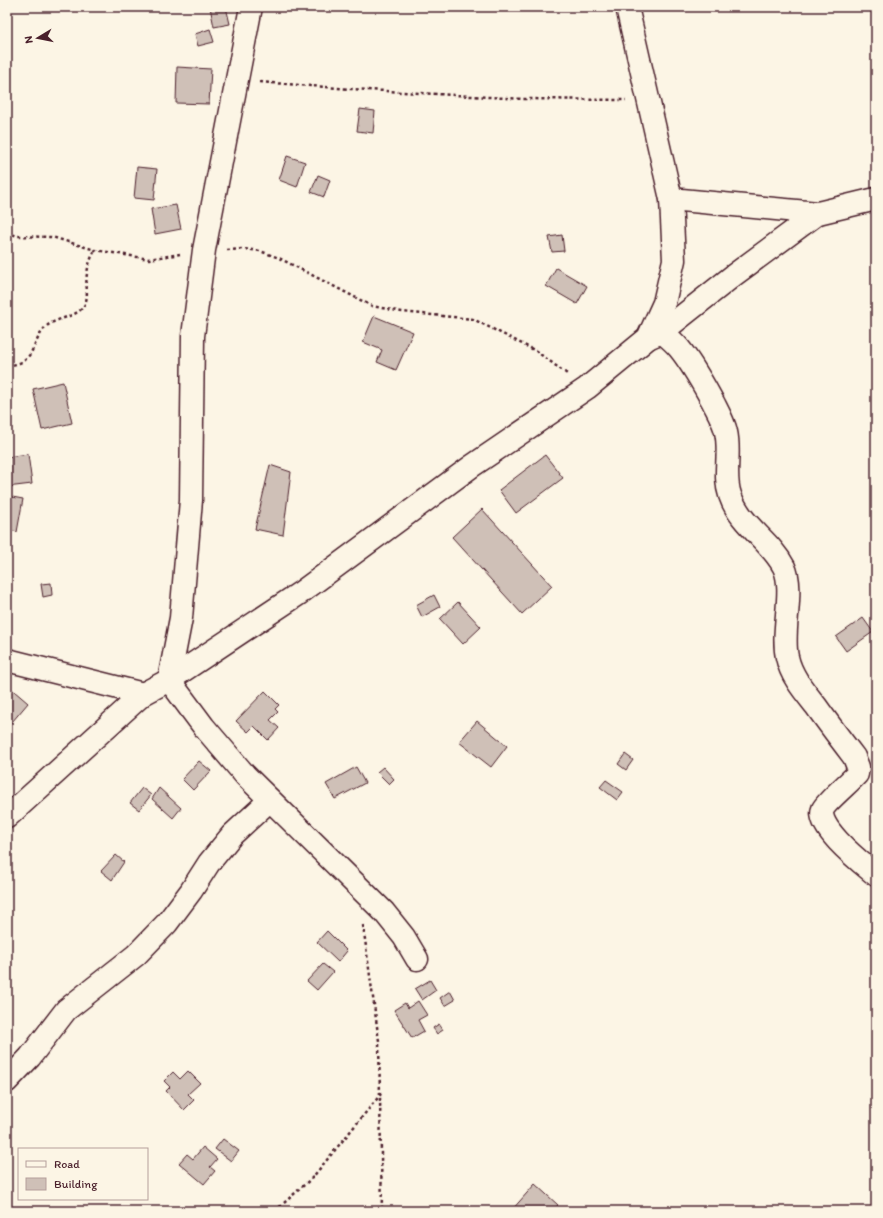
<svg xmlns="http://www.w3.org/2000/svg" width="883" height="1218" viewBox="0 0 883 1218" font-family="Itim,sans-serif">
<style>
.building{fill:#cfc0b7;stroke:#4a1f2b}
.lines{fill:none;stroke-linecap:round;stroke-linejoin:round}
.minor-casing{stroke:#4a1f2b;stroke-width:25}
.path{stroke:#4a1f2b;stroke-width:2.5;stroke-dasharray:3 3;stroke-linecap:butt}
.minor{stroke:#fcf5e5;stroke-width:22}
</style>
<rect width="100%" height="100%" fill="#fcf5e5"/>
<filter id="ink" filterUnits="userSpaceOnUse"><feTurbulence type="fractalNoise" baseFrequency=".025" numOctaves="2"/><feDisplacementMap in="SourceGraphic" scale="8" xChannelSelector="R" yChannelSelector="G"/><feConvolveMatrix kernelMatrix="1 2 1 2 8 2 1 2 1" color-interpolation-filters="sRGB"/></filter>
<g filter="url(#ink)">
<g class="building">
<polygon points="210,7 226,7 230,24 214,27"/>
<polygon points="210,29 214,42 198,46 195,34"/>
<polygon points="177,67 211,69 209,104 176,103"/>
<polygon points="360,109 375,111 373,133 357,131"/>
<polygon points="287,156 305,162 297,187 279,180"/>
<polygon points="137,167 157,169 154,200 134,198"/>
<polygon points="318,175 330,180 324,197 311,192"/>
<polygon points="176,205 181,229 155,234 151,209"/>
<polygon points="562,235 564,251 552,252 549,237"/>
<polygon points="556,268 587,286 577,304 546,286"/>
<polygon points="374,316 413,332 396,370 377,362 382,350 363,342"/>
<polygon points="63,382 72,423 42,430 33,389"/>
<polygon points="28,454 32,484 7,487 7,457"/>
<polygon points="545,455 563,478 516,513 499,490"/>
<polygon points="270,465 291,472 283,535 255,529"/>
<polygon points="7,496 23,499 17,532 7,529"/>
<polygon points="482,509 552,586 522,614 452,537"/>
<polygon points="51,583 52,595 43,597 41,584"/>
<polygon points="434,595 440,607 422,617 416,605"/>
<polygon points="458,602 481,627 463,644 440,619"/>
<polygon points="863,618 873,632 846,651 836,637"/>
<polygon points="7,685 28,703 7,728"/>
<polygon points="265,691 279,705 275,709 278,712 270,720 279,728 268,740 254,726 248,732 236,721"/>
<polygon points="477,721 507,746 491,767 459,742"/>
<polygon points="625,754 633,760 626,770 618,764"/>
<polygon points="199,761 211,771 193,790 182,779"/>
<polygon points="356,767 365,783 335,799 326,784"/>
<polygon points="383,767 394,779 389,784 377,772"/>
<polygon points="606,780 623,792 617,800 600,787"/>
<polygon points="142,788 151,795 139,810 130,803"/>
<polygon points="159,788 181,808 173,818 152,799"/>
<polygon points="116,855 124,862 112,880 101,871"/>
<polygon points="327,931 347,951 338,962 317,942"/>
<polygon points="323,964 333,972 317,990 307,981"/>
<polygon points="430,980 436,990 422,1000 415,989"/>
<polygon points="450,991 455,1000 445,1006 440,998"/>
<polygon points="418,1001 427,1015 418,1020 424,1031 412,1038 394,1010 405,1003 408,1008"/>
<polygon points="439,1024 443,1030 437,1034 433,1028"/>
<polygon points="188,1071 200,1083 188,1094 194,1100 184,1110 166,1091 170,1087 164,1081 173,1072 180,1079"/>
<polygon points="223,1139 239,1151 231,1161 215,1149"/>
<polygon points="203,1147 217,1159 210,1167 215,1171 204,1184 179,1163 187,1154 193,1159"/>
<polygon points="535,1184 558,1205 553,1211 511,1211"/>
</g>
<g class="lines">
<defs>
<g id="minor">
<polyline points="251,7 204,250 193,336 191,500 181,618 169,680 204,727 245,775 384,912 404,937 417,959"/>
<polyline points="671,199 818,213"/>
<path d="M662 332C668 337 674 342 679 348 693 365 703 384 713 402 718 412 724 422 726 432 731 453 723 475 730 495 740 525 770 540 784 567 795 590 781 630 787 657 791 676 804 691 816 706 828 723 841 740 854 757L858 767 857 774C850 782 826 802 823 809 815 827 863 864 876 875"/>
<polyline points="650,337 662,332 734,275 818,213 876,199"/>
<polyline points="7,660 143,694"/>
<polyline points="7,817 143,694 169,680 300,593 472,466 587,388 648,338 664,303 674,260 671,199 627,7"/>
<polyline points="7,1081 30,1057 66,1010 136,955 167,923 191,891 209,863 232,835 270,800"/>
</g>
</defs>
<use href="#minor" class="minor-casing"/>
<g class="path">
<polyline points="260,82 351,89 523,99 626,100"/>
<polyline points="7,232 17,236 52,237 95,250 149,259 180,254"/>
<polyline points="227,250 244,249 260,251 279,258 372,306 402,312 473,319 536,351 567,374"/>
<path d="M7 366C12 365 18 364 22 362 34 356 36 334 48 325 59 317 79 317 85 304 89 295 85 283 87 274 88 265 91 258 95 250"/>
<polyline points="363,925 379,1041 382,1211"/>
<polyline points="275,1211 312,1178 381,1094"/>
</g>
<use href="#minor" class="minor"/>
</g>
</g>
<rect width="883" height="1218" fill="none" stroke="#fcf5e5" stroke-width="24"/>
<rect x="12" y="12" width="859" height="1194" fill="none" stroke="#4a1f2b" stroke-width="1.5" filter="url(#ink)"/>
<rect x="18" y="1148" width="130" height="52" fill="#fcf5e5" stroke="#b59f9b"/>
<rect x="26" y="1161" width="20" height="6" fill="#fcf5e5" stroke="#b59f9b"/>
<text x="54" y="1168" font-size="12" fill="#4a1f2b">Road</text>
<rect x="26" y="1178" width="20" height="12" fill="#cfc0b7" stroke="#b59f9b"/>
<text x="54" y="1188" font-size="12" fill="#4a1f2b">Building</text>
<g transform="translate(38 38) rotate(260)" stroke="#fcf5e5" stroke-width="3" paint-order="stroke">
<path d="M0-3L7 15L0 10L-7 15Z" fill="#4a1f2b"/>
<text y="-6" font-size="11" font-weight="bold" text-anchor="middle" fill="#4a1f2b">N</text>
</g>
</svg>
